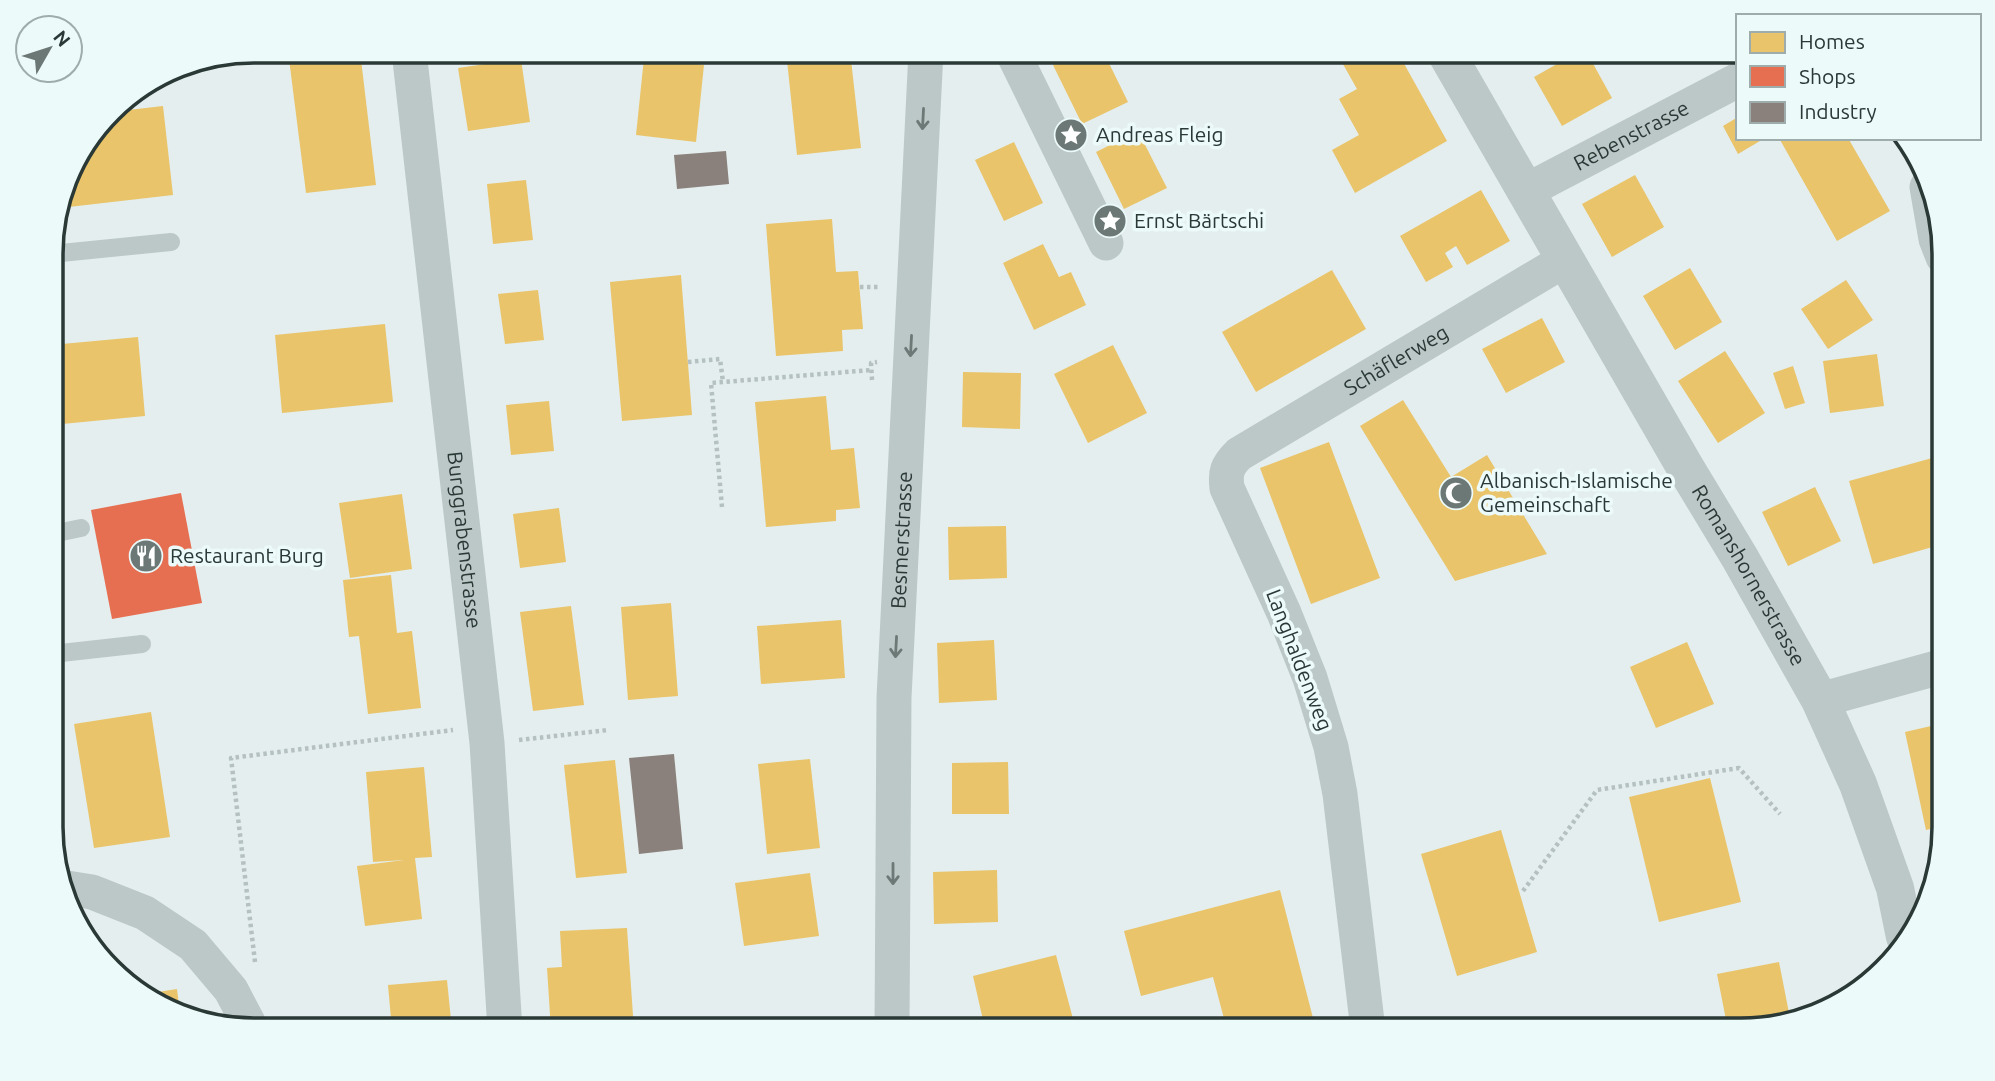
<svg xmlns="http://www.w3.org/2000/svg" width="1995" height="1081" viewBox="0 0 1995 1081" font-family="Ubuntu,sans-serif">
<style>
.homes{fill:#e9c46a}
.shops{fill:#e76f51}
.industry{fill:#8a817c}
.lines{fill:none;stroke-linecap:round;stroke-linejoin:round}
.path{stroke:#b5c1c0;stroke-width:4.5;stroke-dasharray:3.5 3.5;stroke-linecap:butt}
.service{stroke:#bcc8c7;stroke-width:18}
.minor{stroke:#bcc8c7;stroke-width:35}
.tertiary{stroke:#bcc8c7;stroke-width:38}
.oneway{stroke:#6c7977}
.labels{text-anchor:middle;stroke-width:7;stroke-linejoin:round;paint-order:stroke}
.poi-label{font-size:21px;fill:#2a3936;stroke:#ecfafa;text-anchor:start}
.street-label{font-size:21px;fill:#2a3936;stroke:#ecfafa}
.rim{fill:none;stroke:#2a3936;stroke-width:3.5}
</style>
<rect width="100%" height="100%" fill="#e4eeee"/>
<g class="homes">
<polygon points="288,51 360,51 376,185 306,193"/>
<polygon points="786,51 850,51 861,148 797,155"/>
<polygon points="1083,51 1103,51 1128,102 1082,124 1053,65"/>
<polygon points="1350,51 1397,51 1447,141 1355,193 1332,150 1359,135 1339,99 1357,89 1339,57"/>
<polygon points="1580,51 1586,51 1612,98 1562,126 1534,77"/>
<polygon points="644,58 704,65 696,142 636,135"/>
<polygon points="521,59 530,122 468,131 458,68"/>
<polygon points="163,106 173,195 60,208 72,164 111,112"/>
<polygon points="1738,117 1738,138 1765,138 1738,154 1723,126"/>
<polygon points="1138,131 1167,188 1124,209 1096,152"/>
<polygon points="1779,138 1848,138 1890,211 1837,241"/>
<polygon points="1014,142 1043,203 1004,221 975,160"/>
<polygon points="1635,175 1664,227 1612,257 1582,204"/>
<polygon points="526,180 533,240 493,244 487,184"/>
<polygon points="1481,190 1510,241 1467,265 1456,246 1445,253 1453,267 1426,282 1400,236"/>
<polygon points="832,219 836,272 858,271 863,329 842,330 843,351 776,356 766,224"/>
<polygon points="1043,244 1059,277 1071,272 1086,305 1034,330 1003,263"/>
<polygon points="1690,268 1722,322 1675,350 1643,296"/>
<polygon points="1332,270 1366,329 1256,392 1222,332"/>
<polygon points="681,275 692,415 622,421 610,282"/>
<polygon points="1846,280 1873,320 1828,349 1801,309"/>
<polygon points="538,290 544,340 505,344 498,294"/>
<polygon points="1542,318 1565,362 1506,393 1482,349"/>
<polygon points="385,324 393,402 282,413 275,335"/>
<polygon points="138,337 145,416 52,425 51,345"/>
<polygon points="1113,345 1147,413 1088,443 1054,374"/>
<polygon points="1725,351 1765,413 1718,443 1678,381"/>
<polygon points="1877,354 1884,406 1830,413 1823,361"/>
<polygon points="1793,366 1805,403 1785,409 1773,373"/>
<polygon points="963,372 1021,373 1020,429 962,427"/>
<polygon points="826,396 831,450 854,448 860,508 836,510 836,521 766,527 755,402"/>
<polygon points="1403,400 1451,477 1487,455 1547,554 1455,581 1360,426"/>
<polygon points="549,401 554,451 511,455 506,405"/>
<polygon points="1329,442 1380,578 1311,604 1260,468"/>
<polygon points="1943,455 1943,544 1873,564 1849,481"/>
<polygon points="1815,487 1841,541 1788,566 1762,512"/>
<polygon points="402,494 412,569 350,578 339,503"/>
<polygon points="559,508 566,562 520,568 513,514"/>
<polygon points="1006,526 1007,578 949,580 948,527"/>
<polygon points="391,575 397,633 412,631 421,708 368,714 359,636 349,637 343,580"/>
<polygon points="671,603 678,696 628,700 621,607"/>
<polygon points="571,606 584,705 533,711 520,612"/>
<polygon points="841,620 845,678 761,684 757,626"/>
<polygon points="994,640 997,700 939,703 937,643"/>
<polygon points="1687,642 1714,704 1656,728 1630,667"/>
<polygon points="151,712 170,837 94,848 74,724"/>
<polygon points="1944,723 1944,826 1926,830 1905,732"/>
<polygon points="810,759 820,848 767,854 758,764"/>
<polygon points="615,760 627,873 576,878 564,765"/>
<polygon points="1008,762 1009,814 952,814 952,763"/>
<polygon points="424,767 432,857 415,858 422,919 365,926 357,866 404,860 373,862 366,772"/>
<polygon points="1710,778 1741,902 1659,922 1629,797"/>
<polygon points="1501,830 1537,952 1457,976 1421,854"/>
<polygon points="997,870 998,922 934,924 933,872"/>
<polygon points="810,873 819,936 744,946 735,883"/>
<polygon points="1280,890 1313,1018 1269,1030 1227,1030 1213,977 1141,996 1124,931"/>
<polygon points="627,928 634,1030 551,1030 547,968 562,967 560,931"/>
<polygon points="1056,955 1076,1030 950,1030 983,1020 973,976"/>
<polygon points="1779,962 1790,1018 1754,1030 1728,1030 1717,974"/>
<polygon points="447,980 452,1030 392,1030 388,985"/>
<polygon points="177,989 180,1013 164,1009 145,994"/>
</g>
<polygon class="shops" points="181,493 202,603 112,619 91,510"/>
<g class="industry">
<polygon points="726,151 729,184 677,189 674,155"/>
<polygon points="674,754 683,849 639,854 629,758"/>
</g>
<g class="lines">
<g class="path">
<polyline points="860,287 879,287"/>
<polyline points="688,362 720,359 723,382"/>
<polyline points="872,380 871,363 877,362"/>
<polyline points="722,507 711,383 871,370"/>
<polyline points="519,740 608,730"/>
<polyline points="1523,891 1597,790 1739,768 1780,814"/>
<polyline points="255,962 231,758 453,730"/>
</g>
<g class="service">
<polyline points="51,254 171,242"/>
<polyline points="52,534 81,528"/>
<polyline points="52,654 142,644"/>
</g>
<g class="minor">
<path id="s1" d="M409 51 487 743 505 1030"/>
<polyline points="1012,51 1106,243"/>
<polyline points="1927,187 1936,239 1943,257"/>
<path id="s2" d="M1526 191 1738 80"/>
<polyline points="1820,700 1944,666"/>
<polyline points="67,888 92,892 145,913 193,945 231,990 252,1030"/>
<path id="s3" d="M892 1030 894 698 926 51"/>
<path id="s4" d="M1368 1030 1340 794 1331 747 1310 678 1284 613 1227 488C1225 472 1227 466 1239 454L1565 260"/>
</g>
<path class="tertiary" id="s5" d="M1445 51 1685 467 1740 558 1820 700 1858 784 1895 888 1905 937"/>
</g>
<defs><path id="oneway-shaft" d="M-6 0H5M1.5-3L5.5 0L1.5 3" fill="none" stroke-width="1.6" stroke-linecap="round" stroke-linejoin="round" transform="scale(1.75)"/></defs>
<g class="oneway">
<use href="#oneway-shaft" transform="translate(923 119) rotate(93)"/>
<use href="#oneway-shaft" transform="translate(911 346) rotate(93)"/>
<use href="#oneway-shaft" transform="translate(896 647) rotate(93)"/>
<use href="#oneway-shaft" transform="translate(893 874) rotate(90)"/>
</g>
<defs>
<symbol id="sight-disc" viewBox="-11 -11 22 22"><circle r="9.5" fill="#6b7876" stroke="#ecfafa"/><path d="M0-6L1.8-2.2L6-1.7L2.9 1.2L3.7 5.4L0 3.3L-3.7 5.4L-2.9 1.2L-6-1.7L-1.8-2.2Z" fill="#fff"/></symbol>
<symbol id="mosque-disc" viewBox="-11 -11 22 22"><circle r="9.5" fill="#6b7876" stroke="#ecfafa"/><path d="M3.5-4.9A6 6 0 1 0 3.5 4.9A5 5 0 1 1 3.5-4.9Z" fill="#fff"/></symbol>
<symbol id="restaurant-disc" viewBox="-11 -11 22 22"><circle r="9.5" fill="#6b7876" stroke="#ecfafa"/><path d="M-5-6h1v4h1v-4h1v4h1v-4h1v5L-1.5 .5V6h-2V.5L-5-1ZM5-6V6H3V1.5H1.5Q1.5-4 5-6Z" fill="#fff"/></symbol>
</defs>
<g fill-rule="evenodd">
<use href="#sight-disc" x="1052" y="116" width="38" height="38"/>
<use href="#sight-disc" x="1091" y="202" width="38" height="38"/>
<use href="#mosque-disc" x="1437" y="474" width="38" height="38"/>
<use href="#restaurant-disc" x="127" y="537" width="38" height="38"/>
</g>
<g class="labels">
<g class="poi-label">
<text x="1096" y="142">Andreas Fleig</text>
<text x="1134" y="228">Ernst Bärtschi</text>
<text x="1480" y="488">Albanisch-Islamische<tspan x="1480" dy="24">Gemeinschaft</tspan></text>
<text x="170" y="563">Restaurant Burg</text>
</g>
<g class="street-label">
<text dy="7" stroke="none"><textPath href="#s2" startOffset="119">Rebenstrasse</textPath></text>
<text dy="7" stroke="none"><textPath href="#s4" startOffset="786">Schäflerweg</textPath></text>
<text dy="7" stroke="none"><textPath href="#s1" startOffset="492">Burggrabenstrasse</textPath></text>
<text dy="7" stroke="none"><textPath href="#s3" startOffset="490">Besmerstrasse</textPath></text>
<text dy="7" stroke="none"><textPath href="#s5" startOffset="606">Romanshornerstrasse</textPath></text>
<text transform="translate(1299 660) rotate(69)" y="7">Langhaldenweg</text>
</g>
</g>
<path d="M0 0H1995V1081H0ZM254 63H1741A191 191 0 0 1 1932 254V827A191 191 0 0 1 1741 1018H254A191 191 0 0 1 63 827V254A191 191 0 0 1 254 63Z" fill="#ecfafa" fill-rule="evenodd"/>
<path class="rim" d="M254 63H1741A191 191 0 0 1 1932 254V827A191 191 0 0 1 1741 1018H254A191 191 0 0 1 63 827V254A191 191 0 0 1 254 63Z"/>
<rect x="1736" y="14" width="245" height="126" fill="#ecfafa" stroke="#9eadac" stroke-width="2"/>
<rect x="1750" y="32" width="35" height="21" fill="#e9c46a" stroke="#9eadac" stroke-width="2"/>
<text x="1799" y="49" font-size="21" fill="#2a3936">Homes</text>
<rect x="1750" y="66" width="35" height="21" fill="#e76f51" stroke="#9eadac" stroke-width="2"/>
<text x="1799" y="84" font-size="21" fill="#2a3936">Shops</text>
<rect x="1750" y="102" width="35" height="21" fill="#8a817c" stroke="#9eadac" stroke-width="2"/>
<text x="1799" y="119" font-size="21" fill="#2a3936">Industry</text>
<g transform="translate(49 49) rotate(51)"><circle r="33" fill="#ecfafa" stroke="#9eadac" stroke-width="2"/>
<path d="M0-5L12 26L0 18L-12 26Z" fill="#6b7876"/>
<text y="-10" font-size="19" font-weight="bold" text-anchor="middle" fill="#2a3936">N</text>
</g>
</svg>
